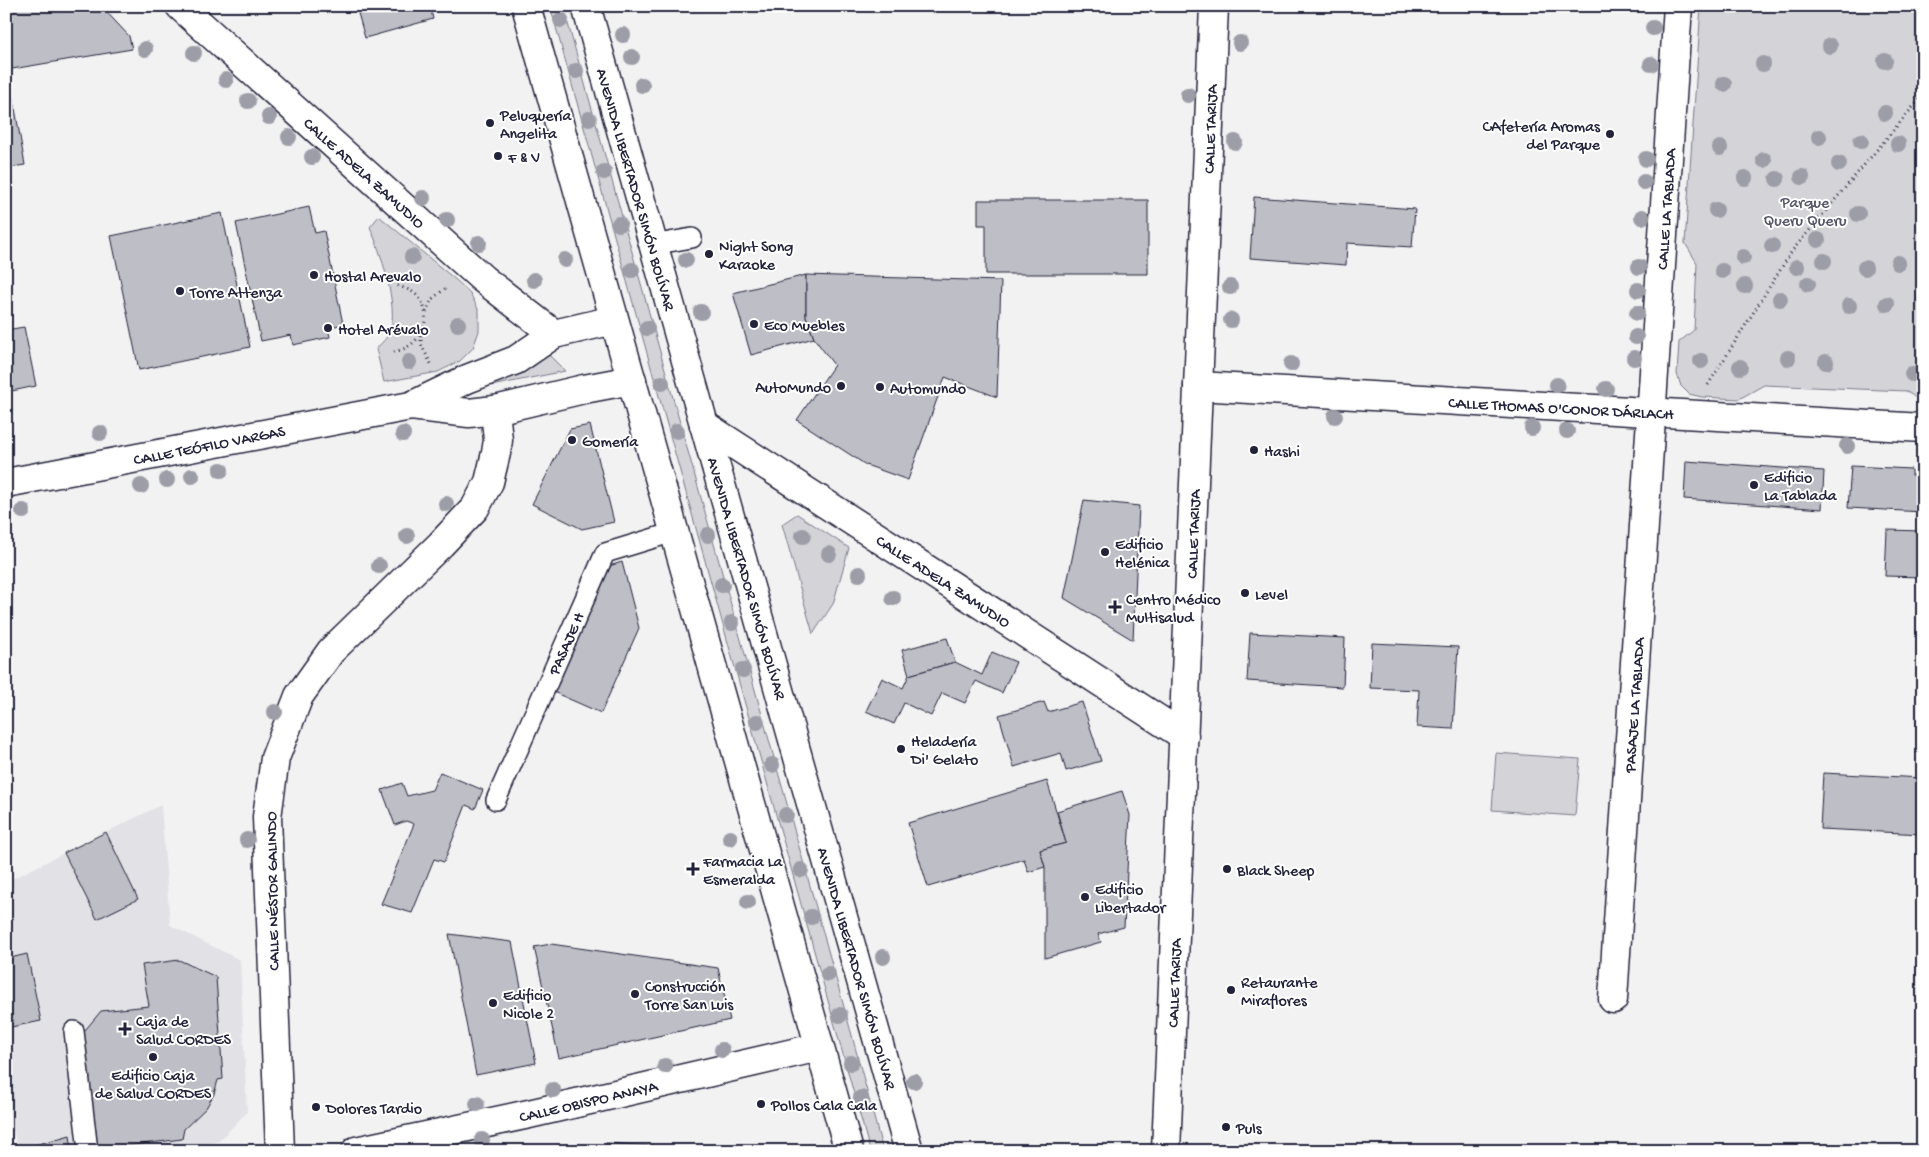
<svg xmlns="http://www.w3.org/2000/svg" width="1929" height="1157" viewBox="0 0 1929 1157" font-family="'Gochi Hand',sans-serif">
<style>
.built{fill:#e2e2e6}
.green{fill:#d3d3d8;stroke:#7a7a8a}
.building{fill:#bebec6;stroke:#22223b}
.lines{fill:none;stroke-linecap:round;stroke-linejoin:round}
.lane-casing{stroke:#22223b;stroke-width:22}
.street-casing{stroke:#22223b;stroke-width:31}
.primary-casing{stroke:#22223b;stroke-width:31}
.path{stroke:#22223b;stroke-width:3;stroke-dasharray:1 4;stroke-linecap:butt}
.lane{stroke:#fff;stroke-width:19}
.street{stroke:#fff;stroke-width:28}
.primary{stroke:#fff;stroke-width:28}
.tree{fill:#9d9da8}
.poi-dot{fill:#22223b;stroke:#fff;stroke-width:2}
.labels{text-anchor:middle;stroke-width:4;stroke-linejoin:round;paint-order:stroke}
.poi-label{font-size:16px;fill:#22223b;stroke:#fff;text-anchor:start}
.street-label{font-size:16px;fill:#22223b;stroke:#fff}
.park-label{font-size:16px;fill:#57576a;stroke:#fff}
</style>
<rect width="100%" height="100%" fill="#f2f2f3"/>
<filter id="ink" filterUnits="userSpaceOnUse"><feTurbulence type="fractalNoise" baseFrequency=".02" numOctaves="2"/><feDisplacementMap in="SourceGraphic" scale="10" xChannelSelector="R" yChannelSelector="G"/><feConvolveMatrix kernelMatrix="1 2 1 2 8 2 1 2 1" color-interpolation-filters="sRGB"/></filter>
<g filter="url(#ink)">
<polygon class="built" points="161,805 170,925 240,960 247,1112 219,1141 180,1151 18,1151 6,1097 6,882"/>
<g class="green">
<polygon points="550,6 563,6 851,1032 883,1151 870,1151"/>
<polygon points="1701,6 1923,6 1923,403 1906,391 1764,385 1739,399 1702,397 1689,394 1681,386 1677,374 1679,342 1694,330 1697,263 1685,243"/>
<path d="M379 216 457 281 470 293 479 311V331L473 348 460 361 438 372 384 382 376 349C380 344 388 338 390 331 399 307 380 250 370 227Z"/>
<polygon points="547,353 565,371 462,392 523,373"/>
<polygon points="797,514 849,548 833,604 813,634 782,524"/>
<polygon points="1496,753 1580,759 1575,816 1492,810"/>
</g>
<g class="building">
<polygon points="6,6 101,6 129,36 132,49 6,70"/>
<polygon points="356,6 430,6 433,19 365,38"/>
<polygon points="13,97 25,165 6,168 6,98"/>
<polygon points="1254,197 1415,209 1412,247 1347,243 1346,265 1250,258"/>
<polygon points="978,200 1148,200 1148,274 986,274 986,225 978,225"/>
<polygon points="309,207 315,233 324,231 343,324 328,328 330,337 293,345 291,335 261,341 236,223"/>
<polygon points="222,213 250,347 139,370 111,236"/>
<polygon points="806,275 806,316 814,338 751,355 733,293"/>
<polygon points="806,275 1001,281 997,397 945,377 908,480 866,465 797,420 834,365 814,338 806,316"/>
<polygon points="24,327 36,386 7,392 10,408 6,408 6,330"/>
<polygon points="590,425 614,522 582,529 532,504 570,429"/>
<polygon points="1686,461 1824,471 1822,509 1684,499"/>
<polygon points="1851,466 1911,469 1911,475 1923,475 1923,512 1848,508"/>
<polygon points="1084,500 1139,506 1133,640 1064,598"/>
<polygon points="1887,530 1923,531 1923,577 1885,576"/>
<polygon points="622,562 639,628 601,713 551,691 609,566"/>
<polygon points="1250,633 1345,638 1343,687 1247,681"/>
<polygon points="947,638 955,662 909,675 902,650"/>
<polygon points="1372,643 1458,647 1453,729 1417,727 1419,690 1370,688"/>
<polygon points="992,652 1016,662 1002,693 976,681 965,703 942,693 931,716 904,703 894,724 866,711 882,678 903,688 909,675 955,662 982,675"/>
<polygon points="1044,702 1048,712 1082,702 1101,761 1066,771 1061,753 1014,767 999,715"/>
<polygon points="440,772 483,790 475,809 466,805 444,862 434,859 412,913 381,904 414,824 406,821 395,825 382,790 402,783 407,796 432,790"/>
<polygon points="1823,773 1923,778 1923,834 1820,829"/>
<polygon points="1047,781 1066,843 1040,850 1045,867 1028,872 1024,859 928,887 908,823"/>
<polygon points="1122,791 1130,815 1124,927 1098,934 1101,942 1045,958 1045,867 1040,850 1066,843 1057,811"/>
<polygon points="106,832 138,899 97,919 64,853"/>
<polygon points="449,934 512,942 536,1063 476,1075"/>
<polygon points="551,944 718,968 730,1020 559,1058 534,947"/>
<polygon points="27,954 41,1021 6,1028 6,959"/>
<polygon points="179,960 216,977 223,1079 218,1080 214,1094 206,1108 184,1129 182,1139 95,1150 81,1035 101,1011 149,1006 142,965"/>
<polygon points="70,1135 72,1151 18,1151 18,1150"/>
<polygon points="606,1143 668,1147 668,1151 606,1151"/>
</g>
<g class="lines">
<defs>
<g id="lane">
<polyline points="652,245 692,238"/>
<polyline points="496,800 605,553 674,532"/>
<polyline points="74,1031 88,1151"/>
</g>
<g id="street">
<polyline points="180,6 483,279 554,334"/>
<polyline points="1198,386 1923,428"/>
<polyline points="411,406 469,413 495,410 584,389 632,380"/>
<polyline points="704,425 1184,736"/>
<polyline points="6,483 411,406 467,379 516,360 554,334 614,320"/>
<polyline points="1613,999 1678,6"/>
<polyline points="280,1151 267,817 275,758 299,696 331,651 441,544 475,508 489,482 496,453 498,440 495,410"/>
<polyline points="356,1151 529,1114 819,1047"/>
<polyline points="1166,1151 1214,6"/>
</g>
<g id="primary">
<polyline points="526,6 849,1151"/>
<polyline points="586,6 909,1151"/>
</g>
</defs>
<use href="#lane" class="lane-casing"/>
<use href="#street" class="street-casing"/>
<use href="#primary" class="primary-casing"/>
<g class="path">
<polyline points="426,312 432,299 447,287"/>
<polyline points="421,335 421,344 431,364"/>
<path d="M394 352C397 351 402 350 405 348 427 338 433 307 414 293 409 289 401 287 395 285"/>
<polyline points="1708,385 1792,251 1923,95"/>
</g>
<use href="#lane" class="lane"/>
<use href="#street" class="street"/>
<use href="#primary" class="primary"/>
</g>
<g class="tree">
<circle cx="561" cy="20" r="8"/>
<circle cx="1653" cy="28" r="8"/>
<circle cx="623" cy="35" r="8"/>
<circle cx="1240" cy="43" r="8"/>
<circle cx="1830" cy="46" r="8"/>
<circle cx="145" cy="49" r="8"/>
<circle cx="194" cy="53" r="8"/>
<circle cx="632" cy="57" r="8"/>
<circle cx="1885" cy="61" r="8"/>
<circle cx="1651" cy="64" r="8"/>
<circle cx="1763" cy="64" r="8"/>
<circle cx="576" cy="71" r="8"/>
<circle cx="226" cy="80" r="8"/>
<circle cx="1724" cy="84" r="8"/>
<circle cx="642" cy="85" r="8"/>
<circle cx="1188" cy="95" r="8"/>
<circle cx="248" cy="101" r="8"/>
<circle cx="1885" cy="113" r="8"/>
<circle cx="269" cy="117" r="8"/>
<circle cx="589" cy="119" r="8"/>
<circle cx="289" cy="137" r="8"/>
<circle cx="1819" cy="137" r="8"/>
<circle cx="1861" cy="141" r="8"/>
<circle cx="1235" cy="142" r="8"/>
<circle cx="1898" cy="144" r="8"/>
<circle cx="1720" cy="148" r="8"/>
<circle cx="312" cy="157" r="8"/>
<circle cx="1646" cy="159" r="8"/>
<circle cx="1764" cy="160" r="8"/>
<circle cx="1839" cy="164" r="8"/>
<circle cx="604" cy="172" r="8"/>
<circle cx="1802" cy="177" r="8"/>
<circle cx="1745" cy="178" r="8"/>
<circle cx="1777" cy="179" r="8"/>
<circle cx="1644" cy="182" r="8"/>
<circle cx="423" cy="198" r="8"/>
<circle cx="1716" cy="210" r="8"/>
<circle cx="1858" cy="214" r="8"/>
<circle cx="1642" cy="217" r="8"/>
<circle cx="447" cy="220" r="8"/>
<circle cx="619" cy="224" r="8"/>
<circle cx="1818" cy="240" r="8"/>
<circle cx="479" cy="243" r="8"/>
<circle cx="1772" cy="246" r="8"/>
<circle cx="412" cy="257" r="8"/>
<circle cx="1743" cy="257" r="8"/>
<circle cx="565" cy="260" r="8"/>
<circle cx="686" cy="260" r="8"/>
<circle cx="1824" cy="261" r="8"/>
<circle cx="1898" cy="263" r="8"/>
<circle cx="1639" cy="267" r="8"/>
<circle cx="1797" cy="267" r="8"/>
<circle cx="1865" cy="268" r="8"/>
<circle cx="632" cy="270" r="8"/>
<circle cx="1722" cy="271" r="8"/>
<circle cx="534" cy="280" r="8"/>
<circle cx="1808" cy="284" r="8"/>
<circle cx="1745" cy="286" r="8"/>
<circle cx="1230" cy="287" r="8"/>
<circle cx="1638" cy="290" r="8"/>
<circle cx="1780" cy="299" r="8"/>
<circle cx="1887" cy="304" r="8"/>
<circle cx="1849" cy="306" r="8"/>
<circle cx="701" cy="312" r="8"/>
<circle cx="1637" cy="313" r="8"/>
<circle cx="1231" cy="320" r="8"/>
<circle cx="458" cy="324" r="8"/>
<circle cx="647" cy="328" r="8"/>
<circle cx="1636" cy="337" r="8"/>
<circle cx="1634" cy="358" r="8"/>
<circle cx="1788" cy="358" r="8"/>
<circle cx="1701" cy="361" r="8"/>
<circle cx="409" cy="362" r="8"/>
<circle cx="1826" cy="362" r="8"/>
<circle cx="1291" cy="364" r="8"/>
<circle cx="1740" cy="367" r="8"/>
<circle cx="1912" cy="374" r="8"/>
<circle cx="662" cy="383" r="8"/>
<circle cx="1557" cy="385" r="8"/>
<circle cx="1606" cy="389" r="8"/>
<circle cx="1335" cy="416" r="8"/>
<circle cx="1532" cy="428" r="8"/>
<circle cx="677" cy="431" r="8"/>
<circle cx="1567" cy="431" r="8"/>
<circle cx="100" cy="433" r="8"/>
<circle cx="403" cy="434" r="8"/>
<circle cx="1847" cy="446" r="8"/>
<circle cx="221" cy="470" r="8"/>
<circle cx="192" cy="476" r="8"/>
<circle cx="167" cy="480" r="8"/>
<circle cx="141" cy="486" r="8"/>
<circle cx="446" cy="504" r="8"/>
<circle cx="23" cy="511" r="8"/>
<circle cx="708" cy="535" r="8"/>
<circle cx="407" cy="536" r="8"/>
<circle cx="803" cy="536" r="8"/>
<circle cx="829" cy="554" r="8"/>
<circle cx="379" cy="566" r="8"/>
<circle cx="859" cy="574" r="8"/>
<circle cx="722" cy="585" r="8"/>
<circle cx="893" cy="598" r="8"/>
<circle cx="732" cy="623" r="8"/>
<circle cx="743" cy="670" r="8"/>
<circle cx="275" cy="712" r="8"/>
<circle cx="757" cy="722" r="8"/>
<circle cx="772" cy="765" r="8"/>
<circle cx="786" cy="815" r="8"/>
<circle cx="730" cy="838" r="8"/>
<circle cx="247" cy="840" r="8"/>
<circle cx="801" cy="870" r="8"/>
<circle cx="748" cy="902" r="8"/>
<circle cx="811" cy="917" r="8"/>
<circle cx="883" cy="957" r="8"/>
<circle cx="828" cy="974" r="8"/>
<circle cx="840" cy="1015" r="8"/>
<circle cx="722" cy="1050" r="8"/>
<circle cx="851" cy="1063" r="8"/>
<circle cx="665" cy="1066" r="8"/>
<circle cx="914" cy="1081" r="8"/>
<circle cx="553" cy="1090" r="8"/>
<circle cx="861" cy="1098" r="8"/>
<circle cx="477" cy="1104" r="8"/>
<circle cx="482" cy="1140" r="8"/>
</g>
</g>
<g class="poi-dot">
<circle cx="490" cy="123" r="5"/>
<circle cx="1610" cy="134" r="5"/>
<circle cx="498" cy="156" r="5"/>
<circle cx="709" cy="254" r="5"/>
<circle cx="314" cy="275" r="5"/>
<circle cx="180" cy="291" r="5"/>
<circle cx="754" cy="324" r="5"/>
<circle cx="328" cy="328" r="5"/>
<circle cx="841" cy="386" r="5"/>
<circle cx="880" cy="387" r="5"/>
<circle cx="572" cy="440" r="5"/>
<circle cx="1254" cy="450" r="5"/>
<circle cx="1754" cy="485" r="5"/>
<circle cx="1105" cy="552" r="5"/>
<circle cx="1245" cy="593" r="5"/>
<path d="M1112.5 599.5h5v5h5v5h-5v5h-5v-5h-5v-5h5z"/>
<circle cx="901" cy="749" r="5"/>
<path d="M690.5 861.5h5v5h5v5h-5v5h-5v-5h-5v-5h5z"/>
<circle cx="1227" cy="869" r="5"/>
<circle cx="1085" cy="897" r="5"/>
<circle cx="1231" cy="990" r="5"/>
<circle cx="635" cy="994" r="5"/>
<circle cx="493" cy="1003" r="5"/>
<path d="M122.5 1021.5h5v5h5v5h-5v5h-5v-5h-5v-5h5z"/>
<circle cx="153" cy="1057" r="5"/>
<circle cx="761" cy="1104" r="5"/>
<circle cx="316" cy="1107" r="5"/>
<circle cx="1226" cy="1127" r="5"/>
</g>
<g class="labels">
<g class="poi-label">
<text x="500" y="120">Peluquería<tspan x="500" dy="18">Angelita</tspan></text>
<text x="1600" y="131" text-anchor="end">CAfetería Aromas<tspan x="1600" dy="18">del Parque</tspan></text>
<text x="508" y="162">F &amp; V</text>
<text x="719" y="251">Night Song<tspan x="719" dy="18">Karaoke</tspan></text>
<text x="324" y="281">Hostal Arevalo</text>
<text x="190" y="297">Torre Attenza</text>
<text x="764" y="330">Eco Muebles</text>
<text x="338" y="334">Hotel Arévalo</text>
<text x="831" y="392" text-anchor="end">AutoMundo</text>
<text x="890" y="393">Automundo</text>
<text x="582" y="446">Gomería</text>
<text x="1264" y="456">Hashi</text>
<text x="1764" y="482">Edificio<tspan x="1764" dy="18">La Tablada</tspan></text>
<text x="1115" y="549">Edificio<tspan x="1115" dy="18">Helénica</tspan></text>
<text x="1255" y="599">Level</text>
<text x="1126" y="604">Centro Médico<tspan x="1126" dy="18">Multisalud</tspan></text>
<text x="911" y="746">Heladería<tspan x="911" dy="18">Di' Gelato</tspan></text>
<text x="703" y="866">Farmacia La<tspan x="703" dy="18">Esmeralda</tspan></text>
<text x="1237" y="875">Black Sheep</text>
<text x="1095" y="894">Edificio<tspan x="1095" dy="18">Libertador</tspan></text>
<text x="1241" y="987">Retaurante<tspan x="1241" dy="18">Miraflores</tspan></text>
<text x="645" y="991">Construcción<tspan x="645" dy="18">Torre San Luis</tspan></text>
<text x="503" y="1000">Edificio<tspan x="503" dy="18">Nicole 2</tspan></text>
<text x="136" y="1026">Caja de<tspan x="136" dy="18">Salud CORDES</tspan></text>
<text x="153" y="1080" text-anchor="middle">Edificio Caja<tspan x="153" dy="18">de Salud CORDES</tspan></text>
<text x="771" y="1110">Pollos Cala Cala</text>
<text x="326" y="1113">Dolores Tardio</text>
<text x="1236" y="1133">Puls</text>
</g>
<g class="street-label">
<text transform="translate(1209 129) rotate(-88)" y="6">CALLE TARIJA</text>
<text transform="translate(365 172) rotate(42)" y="6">CALLE ADELA ZAMUDIO</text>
<text transform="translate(637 189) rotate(74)" y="6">AVENIDA LIBERTADOR SIMÓN BOLÍVAR</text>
<text transform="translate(1665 209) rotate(-86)" y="6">CALLE LA TABLADA</text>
<text transform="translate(1561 407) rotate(3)" y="6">CALLE THOMAS O'CONOR DÁRLACH</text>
<text transform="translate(209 444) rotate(-11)" y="6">CALLE TEÓFILO VARGAS</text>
<text transform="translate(1192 534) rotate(-88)" y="6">CALLE TARIJA</text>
<text transform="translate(748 578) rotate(74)" y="6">AVENIDA LIBERTADOR SIMÓN BOLÍVAR</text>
<text transform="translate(944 580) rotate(33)" y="6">CALLE ADELA ZAMUDIO</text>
<text transform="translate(565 643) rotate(-66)" y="6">PASAJE H</text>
<text transform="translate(1633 705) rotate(-86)" y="6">PASAJE LA TABLADA</text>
<text transform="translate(271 891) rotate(-91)" y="6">CALLE NÉSTOR GALINDO</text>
<text transform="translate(858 968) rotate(74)" y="6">AVENIDA LIBERTADOR SIMÓN BOLÍVAR</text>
<text transform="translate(1173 983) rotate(-88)" y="6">CALLE TARIJA</text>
<text transform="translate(588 1100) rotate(-13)" y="6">CALLE OBISPO ANAYA</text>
</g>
<g class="park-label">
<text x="1805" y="207">Parque<tspan x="1805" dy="18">Queru Queru</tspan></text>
</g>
</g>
<rect width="1929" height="1157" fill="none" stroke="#fff" stroke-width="25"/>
<rect x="12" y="12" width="1904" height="1132" fill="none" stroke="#22223b" stroke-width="2" filter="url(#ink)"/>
</svg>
